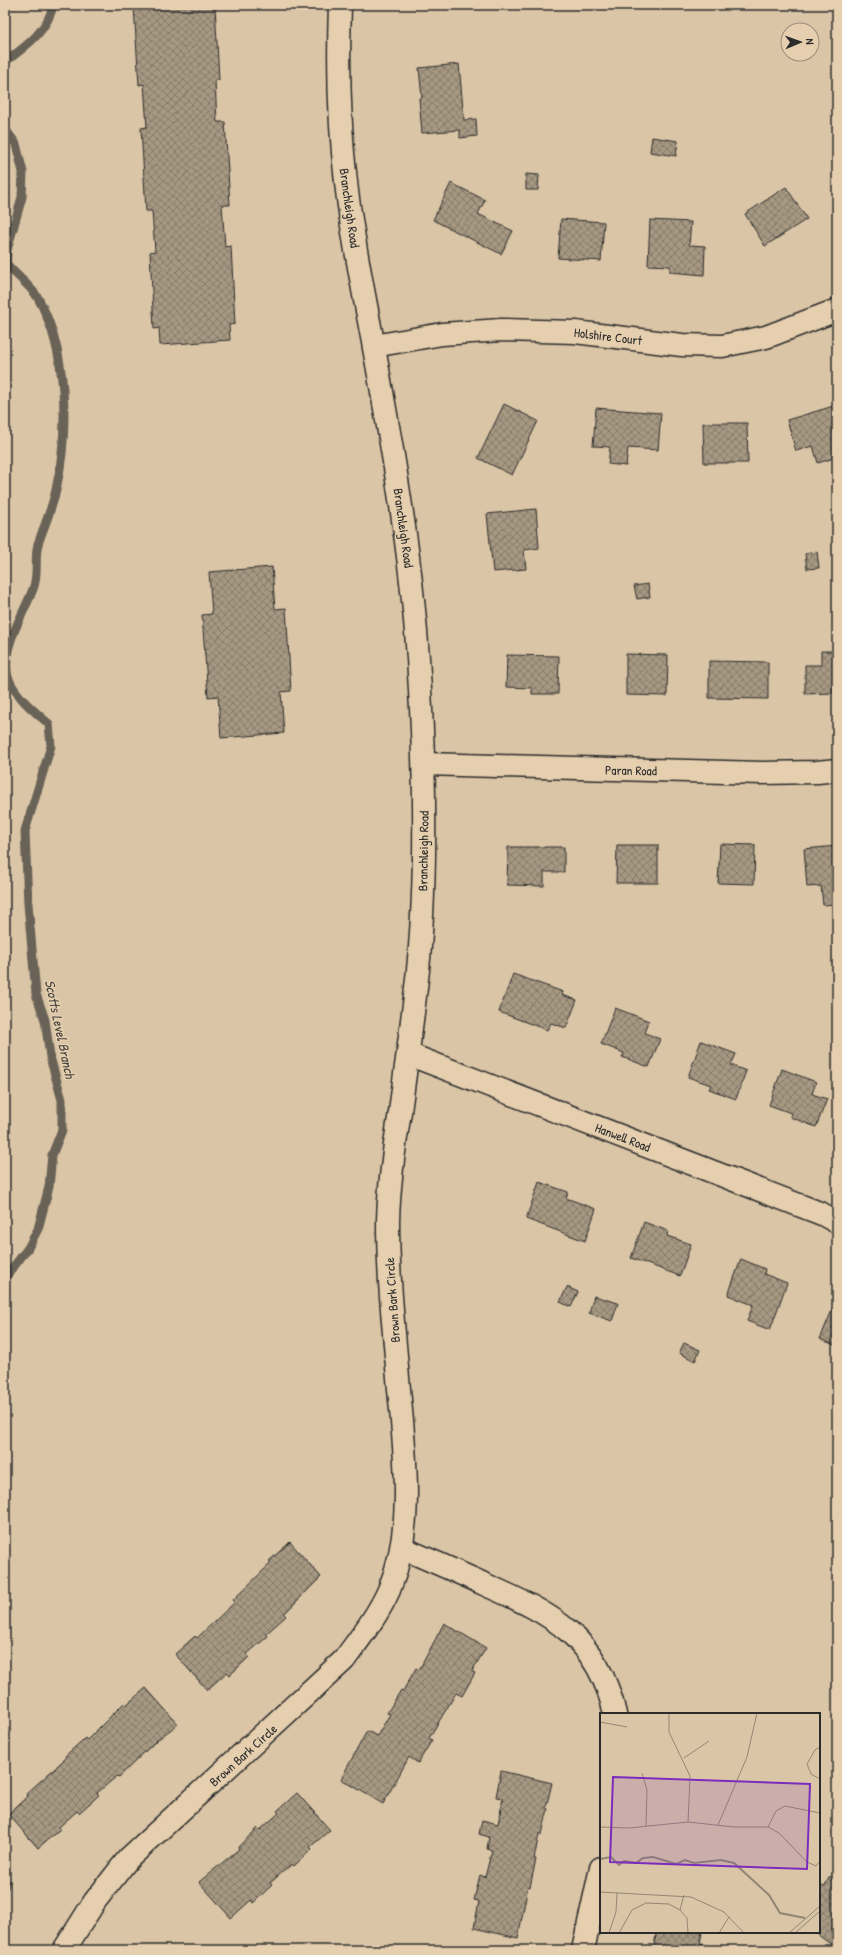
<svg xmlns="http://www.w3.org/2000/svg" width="842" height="1955" viewBox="0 0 842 1955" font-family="'Patrick Hand',sans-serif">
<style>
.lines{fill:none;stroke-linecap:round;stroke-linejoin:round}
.stream{stroke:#696257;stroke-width:9}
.building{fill:url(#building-cross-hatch);stroke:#2b2b2b}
.minor-casing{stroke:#2b2b2b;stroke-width:25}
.minor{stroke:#e5cfae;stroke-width:22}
.labels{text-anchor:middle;stroke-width:3;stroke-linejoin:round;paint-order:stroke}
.street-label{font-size:13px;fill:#2b2b2b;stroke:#e5cfae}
.water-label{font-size:14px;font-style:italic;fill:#45423d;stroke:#e5cfae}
.inset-river{fill:none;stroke:#928674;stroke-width:2}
.inset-road{fill:none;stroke:#948775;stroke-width:1}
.view{fill:#7b2cbf;fill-opacity:0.15;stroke:#7b2cbf;stroke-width:2}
.inset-edge{fill:none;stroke:#2b2b2b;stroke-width:2}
</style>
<defs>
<pattern id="building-cross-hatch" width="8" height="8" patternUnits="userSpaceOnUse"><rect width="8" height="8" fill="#a69882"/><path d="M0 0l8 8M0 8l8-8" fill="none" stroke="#877c6b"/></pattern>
</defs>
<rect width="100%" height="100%" fill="#dac5a6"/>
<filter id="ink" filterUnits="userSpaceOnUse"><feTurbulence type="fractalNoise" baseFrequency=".025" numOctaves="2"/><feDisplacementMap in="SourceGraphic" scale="8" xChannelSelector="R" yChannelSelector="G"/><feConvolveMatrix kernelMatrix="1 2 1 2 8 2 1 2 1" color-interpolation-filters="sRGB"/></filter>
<g filter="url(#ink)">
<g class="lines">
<g class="stream">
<path d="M5 62C25 47 48 31 53 5"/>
<path d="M5 129 16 144 23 172 22 197 7 250 6 263C16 276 29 284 38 298 68 352 69 431 56 490 52 509 44 526 38 544 34 558 39 575 33 589 24 614 0 648 8 677 15 696 34 711 49 724L51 746 25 831 28 904 36 994 45 1020 50 1057 62 1100V1130L52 1155 49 1187 38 1229 28 1248 5 1278"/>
</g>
</g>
<g class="building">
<polygon points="139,5 215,5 219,80 215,80 217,122 225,122 230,205 222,205 225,247 231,246 235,324 229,325 230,340 160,345 159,328 154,329 150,252 155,251 152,211 146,211 141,128 147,127 144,84 139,85 134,7 139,7"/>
<polygon points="459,64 464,120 476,119 477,136 460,138 460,130 422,133 419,98 422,98 419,68"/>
<polygon points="652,137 678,141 676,156 650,152"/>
<polygon points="526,174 539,175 538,190 526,190"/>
<polygon points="451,183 485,200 478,214 513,231 501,254 433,220"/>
<polygon points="786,187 807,219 765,246 745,214"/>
<polygon points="561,219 604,222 601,261 558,258"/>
<polygon points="650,220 691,222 689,245 705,246 704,275 670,272 670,266 648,265"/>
<polygon points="504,404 538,421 512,475 478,458"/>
<polygon points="837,405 837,457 818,463 813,446 796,451 787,420"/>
<polygon points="596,408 661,413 658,450 628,448 626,466 608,464 610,447 593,446"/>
<polygon points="703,423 747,423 748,463 704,463"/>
<polygon points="536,509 539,548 524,550 526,569 493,572 487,514"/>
<polygon points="817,552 819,568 807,569 805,554"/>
<polygon points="272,567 275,609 286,608 291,691 281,692 284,733 221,738 218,696 208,697 202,615 212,614 209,572"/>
<polygon points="648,584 650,597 637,599 634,586"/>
<polygon points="821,651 837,651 837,689 833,689 833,693 805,694 805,665 821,665"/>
<polygon points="626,654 668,655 667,696 626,695"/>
<polygon points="507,655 559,656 558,694 532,694 532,688 506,687"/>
<polygon points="709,661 768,662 768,699 709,698"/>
<polygon points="720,844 755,845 754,884 718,883"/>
<polygon points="617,845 658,845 658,883 616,883"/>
<polygon points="837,846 837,904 823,905 821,886 807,887 804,849"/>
<polygon points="508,847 564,847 564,872 544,872 544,886 507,885"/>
<polygon points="513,974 563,992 562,995 577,1000 566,1028 551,1023 547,1030 499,1012"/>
<polygon points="615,1008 649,1021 645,1033 660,1039 649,1067 622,1057 624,1053 601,1044"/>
<polygon points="701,1041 736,1054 731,1065 746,1071 736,1099 709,1089 711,1085 688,1077"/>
<polygon points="782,1069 816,1082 812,1094 827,1099 816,1127 790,1117 791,1113 769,1105"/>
<polygon points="539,1182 568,1192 566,1198 596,1209 585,1241 526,1219"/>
<polygon points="644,1222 668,1231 667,1236 691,1244 680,1276 631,1258"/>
<polygon points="741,1259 765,1269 764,1274 787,1283 770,1330 747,1321 753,1305 728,1295"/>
<polygon points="567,1287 578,1292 571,1307 560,1302"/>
<polygon points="594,1296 618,1303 612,1321 589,1313"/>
<polygon points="835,1303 837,1304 837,1346 820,1339"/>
<polygon points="684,1343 700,1350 695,1361 679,1353"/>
<polygon points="290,1542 321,1577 284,1614 286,1616 266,1634 268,1636 247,1654 249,1657 230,1675 227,1672 207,1690 175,1654 195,1636 197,1638 235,1602 233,1600 271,1563 269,1561"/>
<polygon points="444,1623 486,1648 472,1671 475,1673 462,1696 456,1693 429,1738 432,1740 418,1763 409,1757 383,1804 341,1779 367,1731 377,1736 390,1714 387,1713 401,1690 403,1691 416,1668 419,1670"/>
<polygon points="146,1688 178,1724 157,1740 119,1777 117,1776 97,1793 99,1795 79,1813 77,1811 59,1827 60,1829 38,1848 8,1814 28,1796 26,1794 66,1758 65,1756 85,1738 87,1740 124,1703 126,1705"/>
<polygon points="501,1771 552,1783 546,1808 548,1809 542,1834 539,1834 534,1859 536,1859 530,1887 528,1886 518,1938 474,1928 479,1901 474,1900 480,1875 485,1877 492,1850 487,1849 489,1837 479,1834 482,1820 498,1824 503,1798 496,1797"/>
<polygon points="297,1793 330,1830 310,1847 312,1849 294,1866 292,1864 270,1883 272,1885 253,1903 251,1900 231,1918 199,1882 239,1849 238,1847 258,1828 260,1830 279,1813 277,1811"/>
<polygon points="830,1876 837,1881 837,1939 832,1945 814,1932 819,1932 819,1884 824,1887"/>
<polygon points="5,1879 10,1881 5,1897"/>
<polygon points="654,1932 702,1932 700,1944 707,1945 706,1950 653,1950 656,1935 654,1934"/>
</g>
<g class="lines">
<defs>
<g id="minor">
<polyline points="374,346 442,334 501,330 575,332 682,345 722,346 766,337 837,310"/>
<polyline points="424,764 762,773 817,772 837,770"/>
<polyline points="408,1054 822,1214 837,1222"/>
<path d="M402 1548C430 1560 458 1572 486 1585 552 1614 598 1637 615 1714"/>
<path d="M64 1950 95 1901 128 1859 344 1660C360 1638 378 1615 389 1590 415 1527 405 1455 399 1389 394 1333 388 1277 388 1221 389 1184 394 1148 400 1112 406 1065 413 1017 418 970 428 866 425 761 418 658 411 554 393 451 374 348 364 293 352 238 346 182 339 124 338 64 340 5"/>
<polyline points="583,1950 601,1868"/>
</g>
</defs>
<use href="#minor" class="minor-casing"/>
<use href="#minor" class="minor"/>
</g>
</g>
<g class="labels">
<g class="street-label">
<text transform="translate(350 208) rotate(82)" y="5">Branchleigh Road</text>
<text transform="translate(608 336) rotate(7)" y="5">Holshire Court</text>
<text transform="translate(404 528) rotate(82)" y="5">Branchleigh Road</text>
<text transform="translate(631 770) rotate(1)" y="5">Paran Road</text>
<text transform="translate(423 851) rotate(-89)" y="5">Branchleigh Road</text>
<text transform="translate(623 1137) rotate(21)" y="5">Hanwell Road</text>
<text transform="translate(392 1300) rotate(-94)" y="5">Brown Bark Circle</text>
<text transform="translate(243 1755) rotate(-42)" y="5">Brown Bark Circle</text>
</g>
<g class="water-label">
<text transform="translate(60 1029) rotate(78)" y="5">Scotts Level Branch</text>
</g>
</g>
<g transform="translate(600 1713)">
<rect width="220" height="220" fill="#dac5a6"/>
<path class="inset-river" d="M0 146 11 144 19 152 24 148 36 150 43 145 53 144 76 151 85 147 94 150 121 147 134 150 169 182 180 200 205 205"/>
<path class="inset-road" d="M69 0V19L90 63 88 109M0 9 27 14M220 34 215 37 207 51 211 61 220 66M84 45 109 28M42 60 47 77 46 113M118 112 147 44 157 0M0 114 29 115 88 109 134 114H168L179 120 207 149 216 153 220 148M168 114 176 98 185 93 220 100M0 179 91 184 124 199 144 220M80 197 84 182M9 220 16 199 17 180M19 220 32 197 46 190 69 191 80 197 87 205 88 220M119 220 129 204M189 220 220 193M195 220 220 198"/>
<path class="view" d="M13 64 210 71 207 156 10 149Z"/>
<rect width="220" height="220" class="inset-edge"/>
</g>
<rect width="842" height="1955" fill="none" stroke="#e5cfae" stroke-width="20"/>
<rect x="10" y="10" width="822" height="1935" fill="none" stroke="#2b2b2b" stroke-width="1.5" filter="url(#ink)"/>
<g transform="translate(800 42) rotate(88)"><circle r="19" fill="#e5cfae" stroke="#9b8d7a"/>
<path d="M0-3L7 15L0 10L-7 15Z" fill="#2b2b2b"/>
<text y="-6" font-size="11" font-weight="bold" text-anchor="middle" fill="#2b2b2b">N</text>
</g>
</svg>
